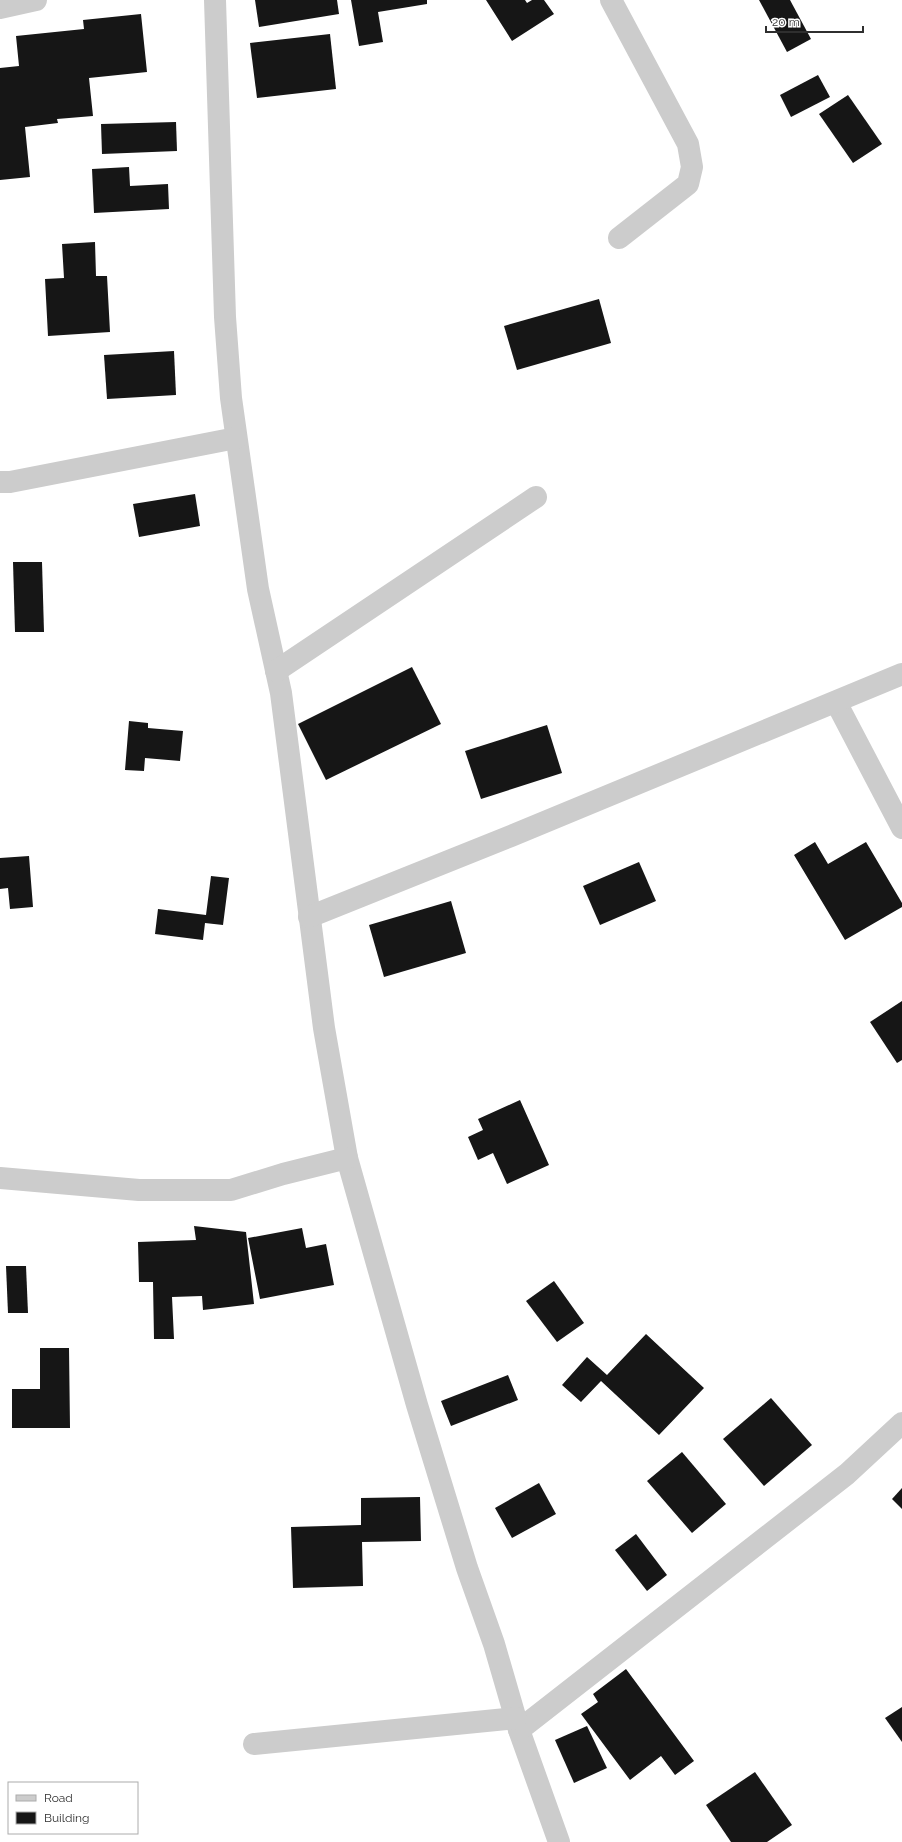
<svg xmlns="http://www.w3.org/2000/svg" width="902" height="1842" viewBox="0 0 902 1842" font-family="Raleway,sans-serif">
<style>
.building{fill:#161616}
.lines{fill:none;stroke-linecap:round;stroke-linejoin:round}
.minor{stroke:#ccc;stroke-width:22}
</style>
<rect width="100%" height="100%" fill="#fff"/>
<g class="building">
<polygon points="255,0 337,0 339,14 259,27"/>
<polygon points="351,0 427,0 427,4 378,12 383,42 359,46"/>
<polygon points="486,0 525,0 527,3 532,0 544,0 554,14 512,41"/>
<polygon points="759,0 790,0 811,39 787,52"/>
<polygon points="141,14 147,72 89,78 93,116 57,119 58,123 25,127 30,177 0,180 0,68 19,66 16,36 84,29 83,20"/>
<polygon points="330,34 336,89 257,98 250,43"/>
<polygon points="818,75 830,97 791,117 780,95"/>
<polygon points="848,95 882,144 853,163 819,114"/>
<polygon points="176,122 177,151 102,154 101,124"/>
<polygon points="129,167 130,186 168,184 169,209 94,213 92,169"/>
<polygon points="95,242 96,276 107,276 110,332 48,336 45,279 64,278 62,244"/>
<polygon points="599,299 611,343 517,370 504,326"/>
<polygon points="174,351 176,395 107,399 104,355"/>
<polygon points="195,494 200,526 139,537 133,504"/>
<polygon points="13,562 42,562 44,632 15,632"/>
<polygon points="412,667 441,724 326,780 298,724"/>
<polygon points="129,721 148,723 148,728 183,731 180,761 145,758 144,771 125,770"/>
<polygon points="547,725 562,773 481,799 465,751"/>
<polygon points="815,842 828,864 866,842 902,903 902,907 845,940 794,855"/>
<polygon points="29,856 33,907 10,909 8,888 0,889 0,858"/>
<polygon points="639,862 656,901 600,925 583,886"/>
<polygon points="211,876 229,878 223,925 205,923 203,940 155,934 158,909 206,915"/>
<polygon points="451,901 466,953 384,977 369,925"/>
<polygon points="902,1001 902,1060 897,1063 870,1022"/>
<polygon points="520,1100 549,1165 507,1184 493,1153 478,1160 468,1137 483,1130 478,1119"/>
<polygon points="194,1226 246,1232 254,1304 203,1310 202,1296 172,1297 174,1339 154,1339 153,1282 139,1282 138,1242 196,1240"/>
<polygon points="302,1228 306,1248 326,1244 334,1285 260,1299 248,1238"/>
<polygon points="6,1266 26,1266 28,1313 8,1313"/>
<polygon points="554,1281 584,1323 557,1342 526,1301"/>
<polygon points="646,1334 704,1388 659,1435 601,1381 581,1402 562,1385 587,1357 607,1375"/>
<polygon points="40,1348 69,1348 70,1428 12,1428 12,1389 40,1389"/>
<polygon points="508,1375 518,1400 451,1426 441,1401"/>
<polygon points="771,1398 812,1445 764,1486 723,1439"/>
<polygon points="682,1452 726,1504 692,1533 647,1481"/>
<polygon points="539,1483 556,1514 512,1538 495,1508"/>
<polygon points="902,1488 902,1509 892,1499"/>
<polygon points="420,1497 421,1541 362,1542 363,1586 293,1588 291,1527 361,1525 361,1498"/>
<polygon points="636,1534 667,1575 647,1591 615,1550"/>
<polygon points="626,1669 694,1761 675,1775 661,1756 630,1780 581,1714 598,1702 593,1694"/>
<polygon points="902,1707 902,1742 885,1718"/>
<polygon points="587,1726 607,1768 574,1783 555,1740"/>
<polygon points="755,1772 792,1825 767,1842 731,1842 706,1805"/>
</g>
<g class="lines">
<g class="minor">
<polyline points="215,0 225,317 231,398 258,589 281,693 324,1028 347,1158 417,1405 467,1568 494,1644 519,1730 559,1842"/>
<polyline points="611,0 688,144 692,167 688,184 619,238"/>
<polyline points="0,8 36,0"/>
<polyline points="0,482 10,482 236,438"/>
<polyline points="276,671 536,497"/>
<polyline points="836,702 902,828"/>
<polyline points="309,917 511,836 902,674"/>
<polyline points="0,1178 139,1190 231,1190 283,1174 347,1158"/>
<polyline points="519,1730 847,1474 902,1423"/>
<polyline points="254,1744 516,1718"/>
</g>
</g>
<rect x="8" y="1782" width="130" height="52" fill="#ffffff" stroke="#acacac"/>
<rect x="16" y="1795" width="20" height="6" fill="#cccccc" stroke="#acacac"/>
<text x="44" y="1802" font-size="12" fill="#2f2f2f">Road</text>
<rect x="16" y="1812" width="20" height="12" fill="#161616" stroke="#acacac"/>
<text x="44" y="1822" font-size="12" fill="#2f2f2f">Building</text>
<path d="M766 26v6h97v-6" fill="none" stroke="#2f2f2f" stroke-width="2"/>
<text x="772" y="26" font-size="12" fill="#2f2f2f" stroke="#ffffff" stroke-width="3" paint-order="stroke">20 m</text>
</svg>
